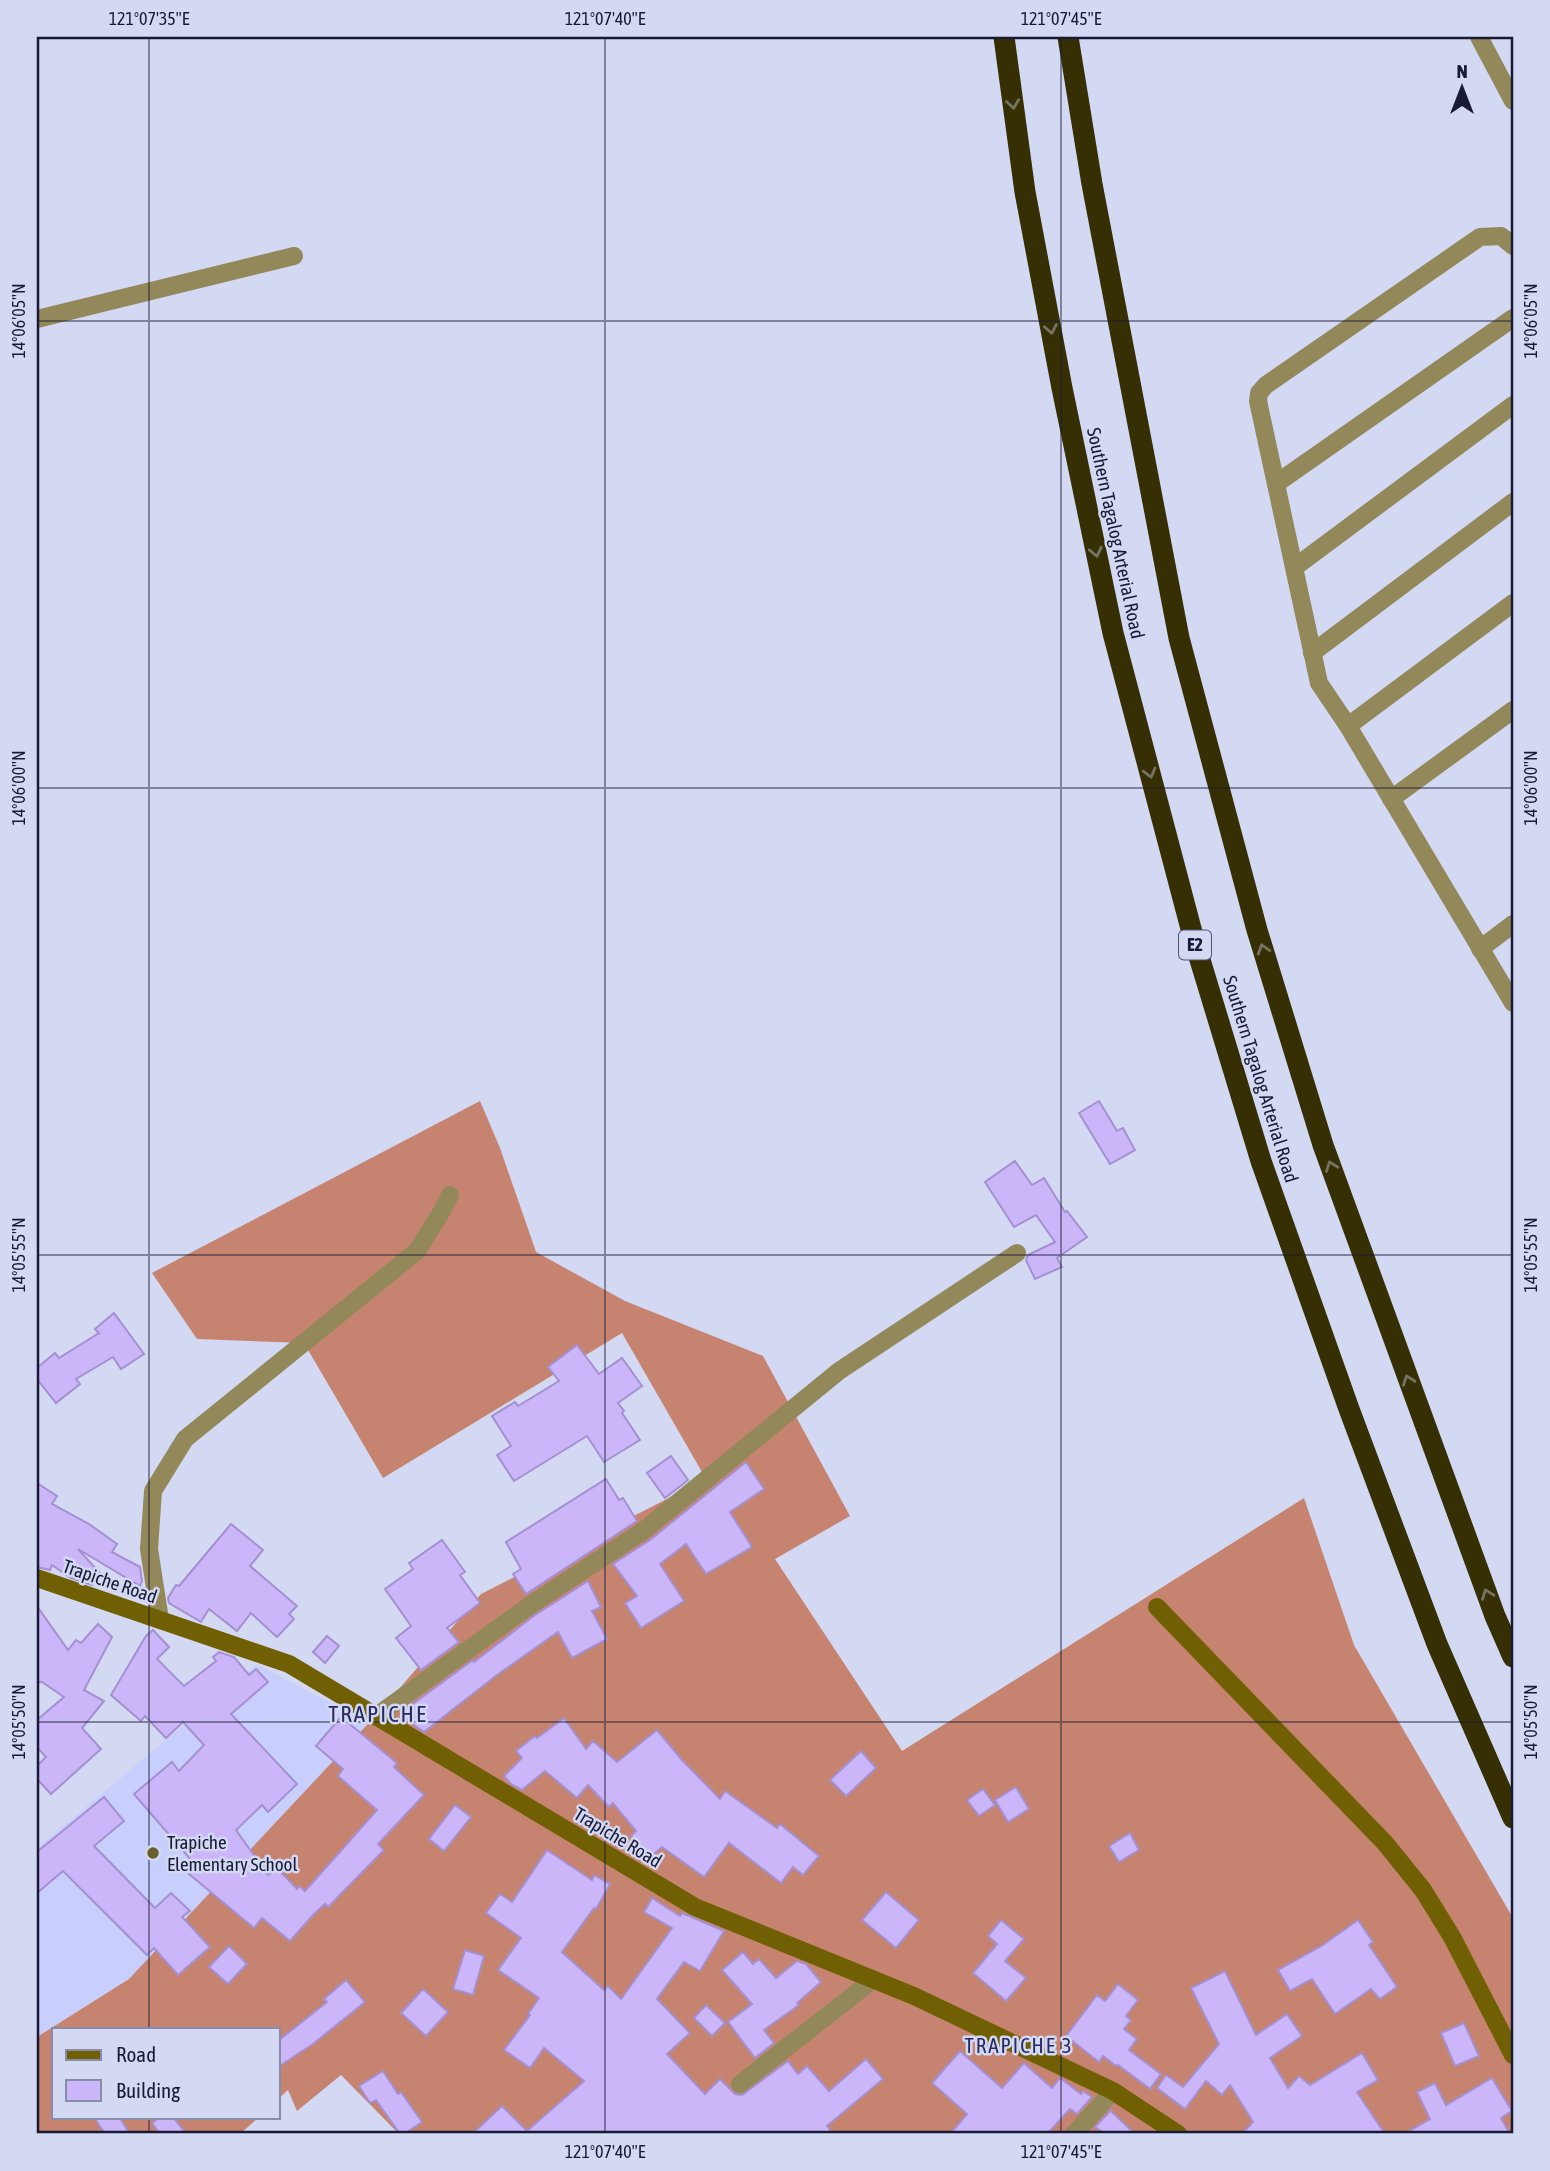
<svg xmlns="http://www.w3.org/2000/svg" width="1550" height="2171" viewBox="0 0 1550 2171" font-family="'Asap Condensed',sans-serif">
<style>
.built{fill:#c8cffc}
.forest{fill:#c68470}
.building{fill:#cbb6fa;stroke:#a490d1;stroke-width:2}
.lines{fill:none;stroke-linecap:round;stroke-linejoin:round}
.street{stroke:#928859;stroke-width:18}
.secondary{stroke:#706003;stroke-width:18}
.highway{stroke:#372f04;stroke-width:21}
.oneway{stroke:#757364}
.ticks{fill:none;stroke:#181a33;stroke-width:2;stroke-opacity:0.45}
.poi-dot{fill:#695f2c;stroke:#d3d8f3;stroke-width:2.5}
.labels{text-anchor:middle;stroke-width:5;stroke-linejoin:round;paint-order:stroke}
.shield{fill:#d3d8f3;stroke:#50536d;stroke-width:2}
.shield-label{font-size:18px;font-weight:bold;fill:#181a33}
.street-label{font-size:19px;fill:#181a33;stroke:#d3d8f3}
.poi-label{font-size:19px;fill:#181a33;stroke:#d3d8f3;text-anchor:start}
.neighbourhood-label{font-size:21px;letter-spacing:2px;fill:#272960;stroke:#d3d8f3}
.quarter-label{font-size:23px;letter-spacing:2px;fill:#272960;stroke:#d3d8f3}
.neatline{fill:none;stroke:#181a33;stroke-width:2.5}
.ticks-label{font-size:18px;text-anchor:middle;fill:#181a33}
</style>
<rect width="100%" height="100%" fill="#d3d8f3"/>
<polygon class="built" points="257,1664 376,1727 129,1979 37,2037 37,1848"/>
<polygon class="forest" points="480,1101 500,1148 536,1252 625,1301 763,1356 850,1516 775,1559 902,1751 1304,1498 1354,1645 1513,1918 1513,2134 399,2134 341,2075 297,2111 288,2090 278,2099 278,2029 54,2029 54,2117 259,2117 240,2134 37,2134 37,2037 129,1979 380,1711 481,1594 706,1479 622,1333 383,1478 304,1343 197,1339 152,1273"/>
<g class="building">
<polygon points="1099,1101 1117,1131 1123,1128 1135,1150 1110,1164 1079,1113"/>
<polygon points="1015,1161 1032,1185 1044,1178 1065,1212 1067,1211 1087,1237 1057,1258 1062,1267 1035,1279 1026,1260 1028,1255 1055,1242 1036,1215 1014,1227 985,1182"/>
<polygon points="114,1313 144,1354 121,1369 113,1357 76,1379 80,1384 56,1403 37,1379 37,1368 55,1353 59,1358 99,1333 95,1329"/>
<polygon points="577,1345 599,1374 622,1358 642,1386 618,1403 624,1411 622,1413 640,1440 604,1462 587,1436 514,1481 497,1455 511,1446 492,1416 515,1402 518,1406 559,1381 548,1367"/>
<polygon points="671,1456 688,1480 665,1498 647,1473"/>
<polygon points="746,1462 764,1489 730,1512 752,1547 706,1574 686,1544 660,1564 684,1601 641,1628 625,1603 637,1596 613,1564 650,1540"/>
<polygon points="606,1479 619,1500 623,1498 637,1521 526,1594 513,1574 521,1569 506,1542"/>
<polygon points="37,1483 57,1496 52,1504 89,1524 117,1544 112,1552 140,1567 142,1581 140,1586 78,1549 100,1573 92,1585 71,1578 52,1565 50,1570 37,1567"/>
<polygon points="231,1524 263,1550 250,1566 297,1606 289,1614 294,1619 277,1637 251,1613 237,1631 209,1609 201,1622 169,1603 168,1598 176,1585 179,1586"/>
<polygon points="442,1540 465,1572 460,1575 480,1603 447,1628 459,1642 421,1670 396,1638 411,1626 385,1589 413,1569 409,1563"/>
<polygon points="588,1581 601,1607 592,1611 607,1639 572,1658 558,1632 497,1675 424,1732 415,1726 403,1711 473,1660 474,1662 535,1615"/>
<polygon points="37,1606 68,1650 76,1640 81,1643 98,1624 112,1637 84,1690 104,1701 82,1728 101,1749 51,1794 37,1779 37,1766 46,1757 37,1747 37,1720 64,1697 42,1682 37,1682"/>
<polygon points="153,1630 169,1647 157,1659 184,1686 216,1661 213,1657 219,1652 234,1657 249,1675 256,1669 268,1682 231,1714 297,1784 268,1812 262,1805 236,1830 268,1875 276,1867 297,1889 299,1886 305,1891 377,1810 338,1776 343,1769 316,1746 341,1717 397,1763 394,1767 424,1795 378,1844 384,1850 328,1907 325,1904 313,1915 290,1941 262,1918 254,1928 189,1874 197,1867 134,1794 172,1762 179,1771 204,1745 183,1722 166,1738 145,1716 141,1721 111,1695 146,1636"/>
<polygon points="327,1636 339,1646 325,1663 313,1652"/>
<polygon points="564,1718 586,1749 593,1741 617,1762 657,1730 681,1759 720,1799 725,1791 777,1828 780,1824 819,1856 803,1875 793,1867 781,1883 729,1843 704,1877 662,1847 651,1857 631,1836 636,1831 613,1803 609,1807 588,1785 577,1798 545,1771 522,1790 511,1784 504,1776 522,1758 516,1751 535,1736 537,1738"/>
<polygon points="861,1751 876,1768 846,1796 830,1780"/>
<polygon points="1016,1787 1029,1809 1008,1822 995,1800"/>
<polygon points="983,1789 995,1805 979,1816 967,1800"/>
<polygon points="104,1797 124,1821 94,1846 155,1908 171,1893 190,1911 182,1917 210,1947 178,1975 154,1948 147,1955 63,1871 37,1893 37,1852"/>
<polygon points="455,1805 471,1817 444,1851 429,1839"/>
<polygon points="1130,1833 1139,1850 1119,1862 1109,1846"/>
<polygon points="547,1850 592,1880 594,1875 610,1884 596,1909 594,1908 562,1952 604,1990 608,1986 621,1999 672,1928 644,1912 652,1898 680,1916 682,1913 724,1931 700,1971 684,1962 657,1999 690,2033 667,2054 705,2094 720,2079 735,2094 742,2095 788,2061 798,2074 807,2066 829,2091 866,2059 883,2079 827,2126 833,2134 472,2134 502,2106 527,2131 584,2081 544,2048 530,2068 504,2050 530,2015 528,2014 539,1998 498,1970 521,1938 486,1913 500,1894 512,1902"/>
<polygon points="886,1892 919,1920 896,1948 862,1920"/>
<polygon points="1001,1920 1024,1939 1005,1961 1026,1978 1006,2001 973,1973 997,1944 988,1936"/>
<polygon points="1358,1920 1373,1942 1369,1945 1397,1987 1380,1999 1371,1989 1335,2014 1312,1979 1290,1991 1278,1970 1323,1945"/>
<polygon points="229,1946 247,1964 228,1984 209,1967"/>
<polygon points="465,1950 484,1956 473,1995 453,1989"/>
<polygon points="743,1952 753,1964 759,1959 776,1978 797,1961 806,1964 821,1982 797,2003 799,2005 764,2030 774,2043 755,2058 728,2022 752,2004 722,1970"/>
<polygon points="1225,1971 1256,2035 1287,2014 1302,2036 1270,2058 1288,2088 1299,2076 1310,2085 1362,2053 1378,2080 1357,2092 1385,2134 1242,2134 1253,2122 1230,2085 1222,2095 1206,2081 1185,2109 1157,2088 1166,2075 1183,2087 1219,2044 1191,1988"/>
<polygon points="346,1980 365,2002 313,2044 278,2067 278,2041 327,2002 324,1999"/>
<polygon points="1118,1984 1138,2000 1126,2016 1131,2020 1124,2029 1137,2039 1129,2050 1161,2074 1150,2089 1118,2065 1116,2066 1103,2056 1099,2062 1066,2036 1097,1995 1105,2001"/>
<polygon points="423,1989 448,2012 426,2036 401,2013"/>
<polygon points="706,2005 725,2023 712,2036 694,2018"/>
<polygon points="1464,2023 1479,2056 1455,2066 1441,2033"/>
<polygon points="960,2051 1002,2088 1024,2063 1052,2088 1060,2078 1081,2094 1083,2091 1092,2097 1077,2114 1070,2109 1047,2134 950,2134 967,2114 932,2083"/>
<polygon points="383,2071 398,2094 401,2092 422,2122 404,2134 400,2134 376,2100 370,2103 359,2086"/>
<polygon points="1492,2078 1512,2111 1501,2118 1510,2134 1404,2134 1430,2119 1417,2092 1435,2083 1446,2105"/>
<polygon points="1111,2110 1111,2111 1135,2134 1105,2134 1095,2127"/>
<polygon points="94,2117 119,2117 130,2134 105,2134"/>
<polygon points="160,2117 173,2117 186,2134 160,2134 152,2123"/>
</g>
<g class="lines">
<g class="street">
<polyline points="1479,37 1513,101"/>
<polyline points="1513,246 1501,236 1480,237 1266,385 1259,393 1258,401 1319,683 1348,726 1513,1003"/>
<polyline points="37,319 294,256"/>
<polyline points="1277,483 1513,318"/>
<polyline points="1295,567 1513,405"/>
<polyline points="1312,653 1513,502"/>
<polyline points="1348,726 1513,603"/>
<polyline points="1391,799 1513,710"/>
<polyline points="1480,949 1513,924"/>
<polyline points="160,1620 149,1549 153,1491 185,1439 417,1251 442,1211 450,1195"/>
<polyline points="375,1717 529,1606 643,1531 839,1371 1017,1253"/>
<polyline points="740,2084 874,1979"/>
<polyline points="1074,2134 1113,2091"/>
</g>
<g class="secondary">
<polyline points="37,1578 289,1664 695,1907 914,1996 1113,2091 1178,2134"/>
<polyline points="1157,1607 1385,1843 1423,1890 1452,1937 1513,2055"/>
</g>
<g class="highway">
<polyline points="1004,37 1025,192 1062,388 1113,633 1194,940 1261,1161 1349,1409 1437,1644 1513,1818"/>
<polyline points="1068,37 1092,184 1179,638 1257,930 1323,1145 1495,1616 1513,1657"/>
</g>
</g>
<defs><path id="oneway-chevron" d="M-2-3.5L2.5 0L-2 3.5" fill="none" stroke-width="1.6" stroke-linecap="round" stroke-linejoin="round" transform="scale(1.75)"/></defs>
<g class="oneway">
<use href="#oneway-chevron" transform="translate(1013 104) rotate(82)"/>
<use href="#oneway-chevron" transform="translate(1051 329) rotate(79)"/>
<use href="#oneway-chevron" transform="translate(1096 552) rotate(78)"/>
<use href="#oneway-chevron" transform="translate(1150 773) rotate(75)"/>
<use href="#oneway-chevron" transform="translate(1263 949) rotate(-107)"/>
<use href="#oneway-chevron" transform="translate(1331 1166) rotate(-110)"/>
<use href="#oneway-chevron" transform="translate(1408 1380) rotate(-110)"/>
<use href="#oneway-chevron" transform="translate(1487 1594) rotate(-110)"/>
</g>
<path class="ticks" d="M149 37V2029M605 37V2134M1061 37V2134M37 321H1513M37 788H1513M37 1255H1513M37 1722H1513M149 2117V2134"/>
<circle class="poi-dot" cx="153" cy="1853" r="7"/>
<g class="labels">
<rect class="shield" x="1179" y="930.5" width="32" height="29" rx="5"/>
<g class="shield-label">
<text x="1195" y="951">E2</text>
</g>
<g class="street-label">
<text transform="translate(1116 533) rotate(78)" y="7">Southern Tagalog Arterial Road</text>
<text transform="translate(1261 1079) rotate(73)" y="7">Southern Tagalog Arterial Road</text>
<text transform="translate(110 1581) rotate(19)" y="7">Trapiche Road</text>
<text transform="translate(618 1837) rotate(31)" y="7">Trapiche Road</text>
</g>
<g class="poi-label">
<text x="167" y="1849">Trapiche<tspan x="167" dy="22">Elementary School</tspan></text>
</g>
<g class="neighbourhood-label">
<text x="1019" y="2053">TRAPICHE 3</text>
</g>
<g class="quarter-label">
<text x="378" y="1722">TRAPICHE</text>
</g>
</g>
<rect width="1550" height="2171" fill="none" stroke="#d3d8f3" stroke-width="77"/>
<rect x="52" y="2028" width="228" height="91" fill="#d3d8f3" stroke="#888ca6" stroke-width="2"/>
<rect x="66" y="2050" width="35" height="10" fill="#706003" stroke="#888ca6" stroke-width="2"/>
<text x="116" y="2062" font-size="21" fill="#181a33">Road</text>
<rect x="66" y="2080" width="35" height="21" fill="#cbb6fa" stroke="#888ca6" stroke-width="2"/>
<text x="116" y="2098" font-size="21" fill="#181a33">Building</text>
<g transform="translate(1462 88)" stroke="#d3d8f3" stroke-width="5" paint-order="stroke">
<path d="M0-5L12 26L0 18L-12 26Z" fill="#181a33"/>
<text y="-10" font-size="19" font-weight="bold" text-anchor="middle" fill="#181a33">N</text>
</g>
<rect x="38" y="38" width="1474" height="2094" class="neatline"/>
<g class="ticks-label">
<text x="149" y="25">121°07'35"E</text>
<text x="605" y="25">121°07'40"E</text>
<text x="1061" y="25">121°07'45"E</text>
<text transform="translate(19 321) rotate(-90)" y="6">14°06'05"N</text>
<text transform="translate(1531 321) rotate(-90)" y="6">14°06'05"N</text>
<text transform="translate(19 788) rotate(-90)" y="6">14°06'00"N</text>
<text transform="translate(1531 788) rotate(-90)" y="6">14°06'00"N</text>
<text transform="translate(19 1255) rotate(-90)" y="6">14°05'55"N</text>
<text transform="translate(1531 1255) rotate(-90)" y="6">14°05'55"N</text>
<text transform="translate(19 1722) rotate(-90)" y="6">14°05'50"N</text>
<text transform="translate(1531 1722) rotate(-90)" y="6">14°05'50"N</text>
<text x="605" y="2158">121°07'40"E</text>
<text x="1061" y="2158">121°07'45"E</text>
</g>
</svg>
